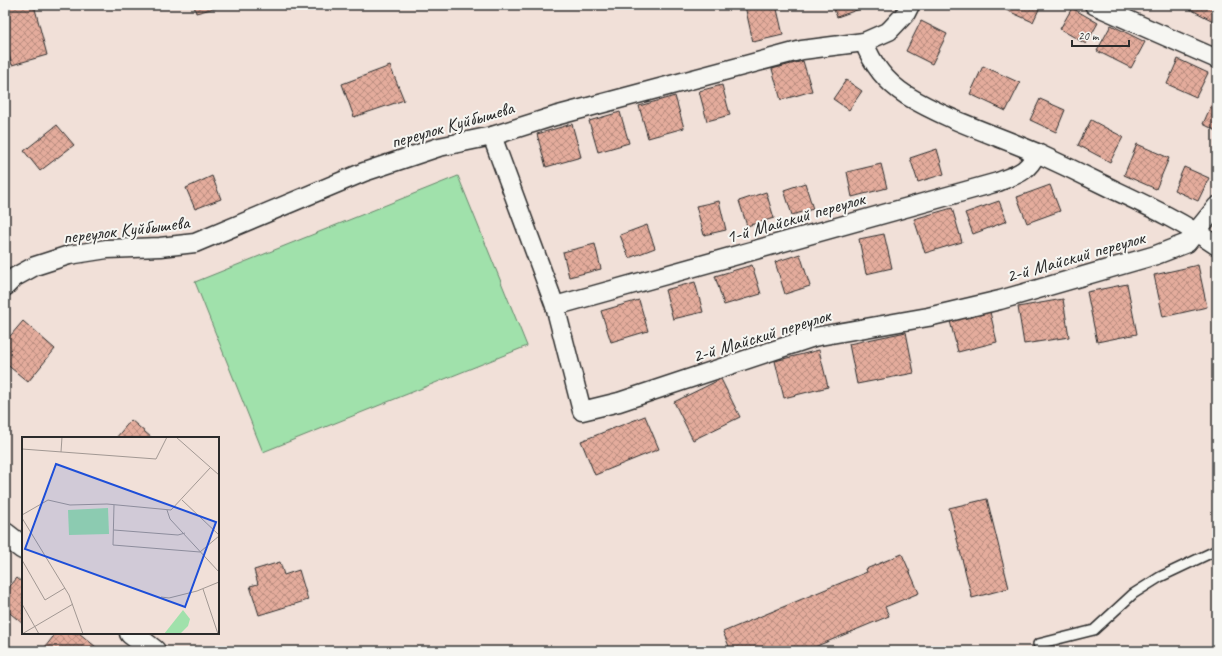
<svg xmlns="http://www.w3.org/2000/svg" width="1222" height="656" viewBox="0 0 1222 656" font-family="Caveat,sans-serif">
<style>
.pitch{fill:#a0e1ab;stroke:#66866b}
.building{fill:url(#building-cross-hatch);stroke:#2b2b2b}
.lines{fill:none;stroke-linecap:round;stroke-linejoin:round}
.lane-casing{stroke:#2b2b2b;stroke-width:12}
.street-casing{stroke:#2b2b2b;stroke-width:21}
.secondary-casing{stroke:#2b2b2b;stroke-width:25}
.lane{stroke:#f6f6f2;stroke-width:9}
.street{stroke:#f6f6f2;stroke-width:18}
.secondary{stroke:#f6f6f2;stroke-width:22}
.labels{text-anchor:middle;stroke-width:4;stroke-linejoin:round;paint-order:stroke}
.street-label{font-size:19px;fill:#2b2b2b;stroke:#f6f6f2}
.inset-road{fill:none;stroke:#a29893;stroke-width:1}
.view{fill:#1d4ed8;fill-opacity:0.15;stroke:#1d4ed8;stroke-width:2}
.inset-edge{fill:none;stroke:#2b2b2b;stroke-width:2}
</style>
<defs>
<pattern id="building-cross-hatch" width="8" height="8" patternUnits="userSpaceOnUse"><rect width="8" height="8" fill="#e4ac9c"/><path d="M0 0l8 8M0 8l8-8" fill="none" stroke="#b98c7f"/></pattern>
</defs>
<rect width="100%" height="100%" fill="#f1e0d8"/>
<filter id="ink" filterUnits="userSpaceOnUse"><feTurbulence type="fractalNoise" baseFrequency=".025" numOctaves="2"/><feDisplacementMap in="SourceGraphic" scale="8" xChannelSelector="R" yChannelSelector="G"/><feConvolveMatrix kernelMatrix="1 2 1 2 8 2 1 2 1" color-interpolation-filters="sRGB"/></filter>
<g filter="url(#ink)">
<polygon class="pitch" points="458,176 527,346 263,452 195,282"/>
<g class="building">
<polygon points="5,5 34,5 47,55 12,65 5,41"/>
<polygon points="194,5 226,5 196,13"/>
<polygon points="776,5 783,35 753,42 745,6"/>
<polygon points="832,5 871,5 837,17"/>
<polygon points="1008,5 1041,5 1033,22 1006,10"/>
<polygon points="1187,5 1217,5 1217,23 1186,7"/>
<polygon points="1072,8 1098,23 1086,44 1060,29"/>
<polygon points="921,21 947,34 932,64 906,51"/>
<polygon points="1111,25 1145,42 1131,68 1097,51"/>
<polygon points="1178,59 1208,73 1196,97 1167,84"/>
<polygon points="803,61 812,91 781,100 772,69"/>
<polygon points="390,66 404,100 354,117 342,84"/>
<polygon points="983,66 1020,83 1006,111 970,94"/>
<polygon points="846,80 862,91 849,110 833,99"/>
<polygon points="722,85 730,115 707,121 699,91"/>
<polygon points="1217,92 1217,131 1203,124"/>
<polygon points="675,96 684,128 648,138 639,106"/>
<polygon points="1040,99 1065,110 1056,132 1030,120"/>
<polygon points="620,112 629,143 598,152 589,121"/>
<polygon points="1091,120 1123,137 1110,162 1078,145"/>
<polygon points="572,124 581,157 546,167 537,134"/>
<polygon points="57,125 74,145 40,171 24,151"/>
<polygon points="1137,144 1169,158 1156,189 1124,175"/>
<polygon points="937,149 944,174 918,182 910,158"/>
<polygon points="881,164 887,188 852,197 847,172"/>
<polygon points="1184,167 1209,178 1198,201 1174,190"/>
<polygon points="212,176 221,199 195,209 186,188"/>
<polygon points="805,183 813,209 792,215 784,190"/>
<polygon points="1050,185 1060,211 1027,223 1017,197"/>
<polygon points="766,192 774,218 747,226 739,201"/>
<polygon points="719,201 726,230 704,235 696,206"/>
<polygon points="999,201 1007,221 973,234 965,213"/>
<polygon points="952,208 962,242 925,253 914,219"/>
<polygon points="647,225 655,248 629,258 620,235"/>
<polygon points="884,234 892,268 866,274 859,239"/>
<polygon points="595,244 601,269 569,277 563,252"/>
<polygon points="800,254 810,286 785,294 775,262"/>
<polygon points="752,265 761,294 724,305 715,276"/>
<polygon points="1198,265 1207,307 1163,317 1154,275"/>
<polygon points="695,282 703,312 673,319 665,290"/>
<polygon points="1127,284 1137,334 1097,342 1087,292"/>
<polygon points="1063,299 1069,337 1024,344 1018,307"/>
<polygon points="639,300 648,331 611,342 601,311"/>
<polygon points="990,312 997,342 958,352 950,321"/>
<polygon points="23,321 55,349 28,382 5,363 5,342"/>
<polygon points="906,332 914,373 857,384 849,344"/>
<polygon points="819,350 828,387 784,398 775,361"/>
<polygon points="721,379 740,417 693,440 674,402"/>
<polygon points="645,416 659,449 595,475 581,441"/>
<polygon points="131,420 152,438 116,438"/>
<polygon points="987,499 1009,588 972,598 949,508"/>
<polygon points="902,554 919,593 885,607 889,616 805,651 731,651 723,632 867,572 866,569"/>
<polygon points="280,562 284,575 299,570 308,600 259,615 250,586 258,584 254,570"/>
<polygon points="17,578 23,583 23,624 5,609 5,592"/>
<polygon points="56,633 79,633 96,647 93,651 42,651"/>
</g>
<g class="lines">
<defs>
<polyline id="lane" points="1038,644 1094,630 1133,594 1160,577 1217,550"/>
<g id="street">
<polyline points="1094,5 1217,59"/>
<path d="M864 42C872 64 886 82 906 95 947 120 993 134 1037 153 1061 164 1084 175 1108 187 1146 205 1183 222 1217 246"/>
<polyline points="492,136 555,306 582,411 619,402 814,337 928,317 1000,300 1156,255 1187,243 1217,206"/>
<polyline points="5,287 15,277 35,266 69,255 107,249 160,247 195,243 364,172 439,147 492,136 555,116 802,50 864,42 889,31 906,13 910,5"/>
<path d="M555 306 998 182C1017 174 1027 173 1037 153"/>
</g>
<g id="secondary">
<polyline points="5,534 23,548"/>
<polyline points="131,633 154,651"/>
</g>
</defs>
<use href="#lane" class="lane-casing"/>
<use href="#street" class="street-casing"/>
<use href="#secondary" class="secondary-casing"/>
<use href="#lane" class="lane"/>
<use href="#street" class="street"/>
<use href="#secondary" class="secondary"/>
</g>
</g>
<g class="labels">
<g class="street-label">
<text transform="translate(452 124) rotate(-16)" y="7">переулок Куйбышева</text>
<text transform="translate(795 217) rotate(-16)" y="7">1-й Майский переулок</text>
<text transform="translate(126 229) rotate(-7)" y="7">переулок Куйбышева</text>
<text transform="translate(1075 256) rotate(-16)" y="7">2-й Майский переулок</text>
<text transform="translate(761 335) rotate(-17)" y="7">2-й Майский переулок</text>
</g>
</g>
<g transform="translate(22 437)">
<rect width="197" height="197" fill="#f1e0d8"/>
<path d="M161 173 168 182 166 189 158 197H142Z" fill="#a0e1ab"/>
<path d="M86 71 87 97 47 98 46 73Z" fill="#a0e1ab"/>
<path class="inset-road" d="M154 0 197 38M0 12 134 22 145 0M39 15 40 0M160 63 197 98M92 68 91 108 178 115 197 99M145 73 148 82 197 135M0 78 26 63 48 68 85 67 149 73 188 31M0 81 47 158 61 197M92 93 156 98 163 96M0 123 23 163 43 151M181 152 196 197M139 160 147 161 175 154 197 145M0 167 17 197M0 197 51 167"/>
<path class="view" d="M34 27 194 85 163 170 3 112Z"/>
<rect width="197" height="197" class="inset-edge"/>
</g>
<rect width="1222" height="656" fill="none" stroke="#f6f6f2" stroke-width="20"/>
<rect x="10" y="10" width="1202" height="636" fill="none" stroke="#2b2b2b" stroke-width="1.5" filter="url(#ink)"/>
<path d="M1072 40v6h57v-6" fill="none" stroke="#2b2b2b" stroke-width="2"/>
<text x="1078" y="40" font-size="12" fill="#2b2b2b" stroke="#f6f6f2" stroke-width="3" paint-order="stroke">20 m</text>
</svg>
